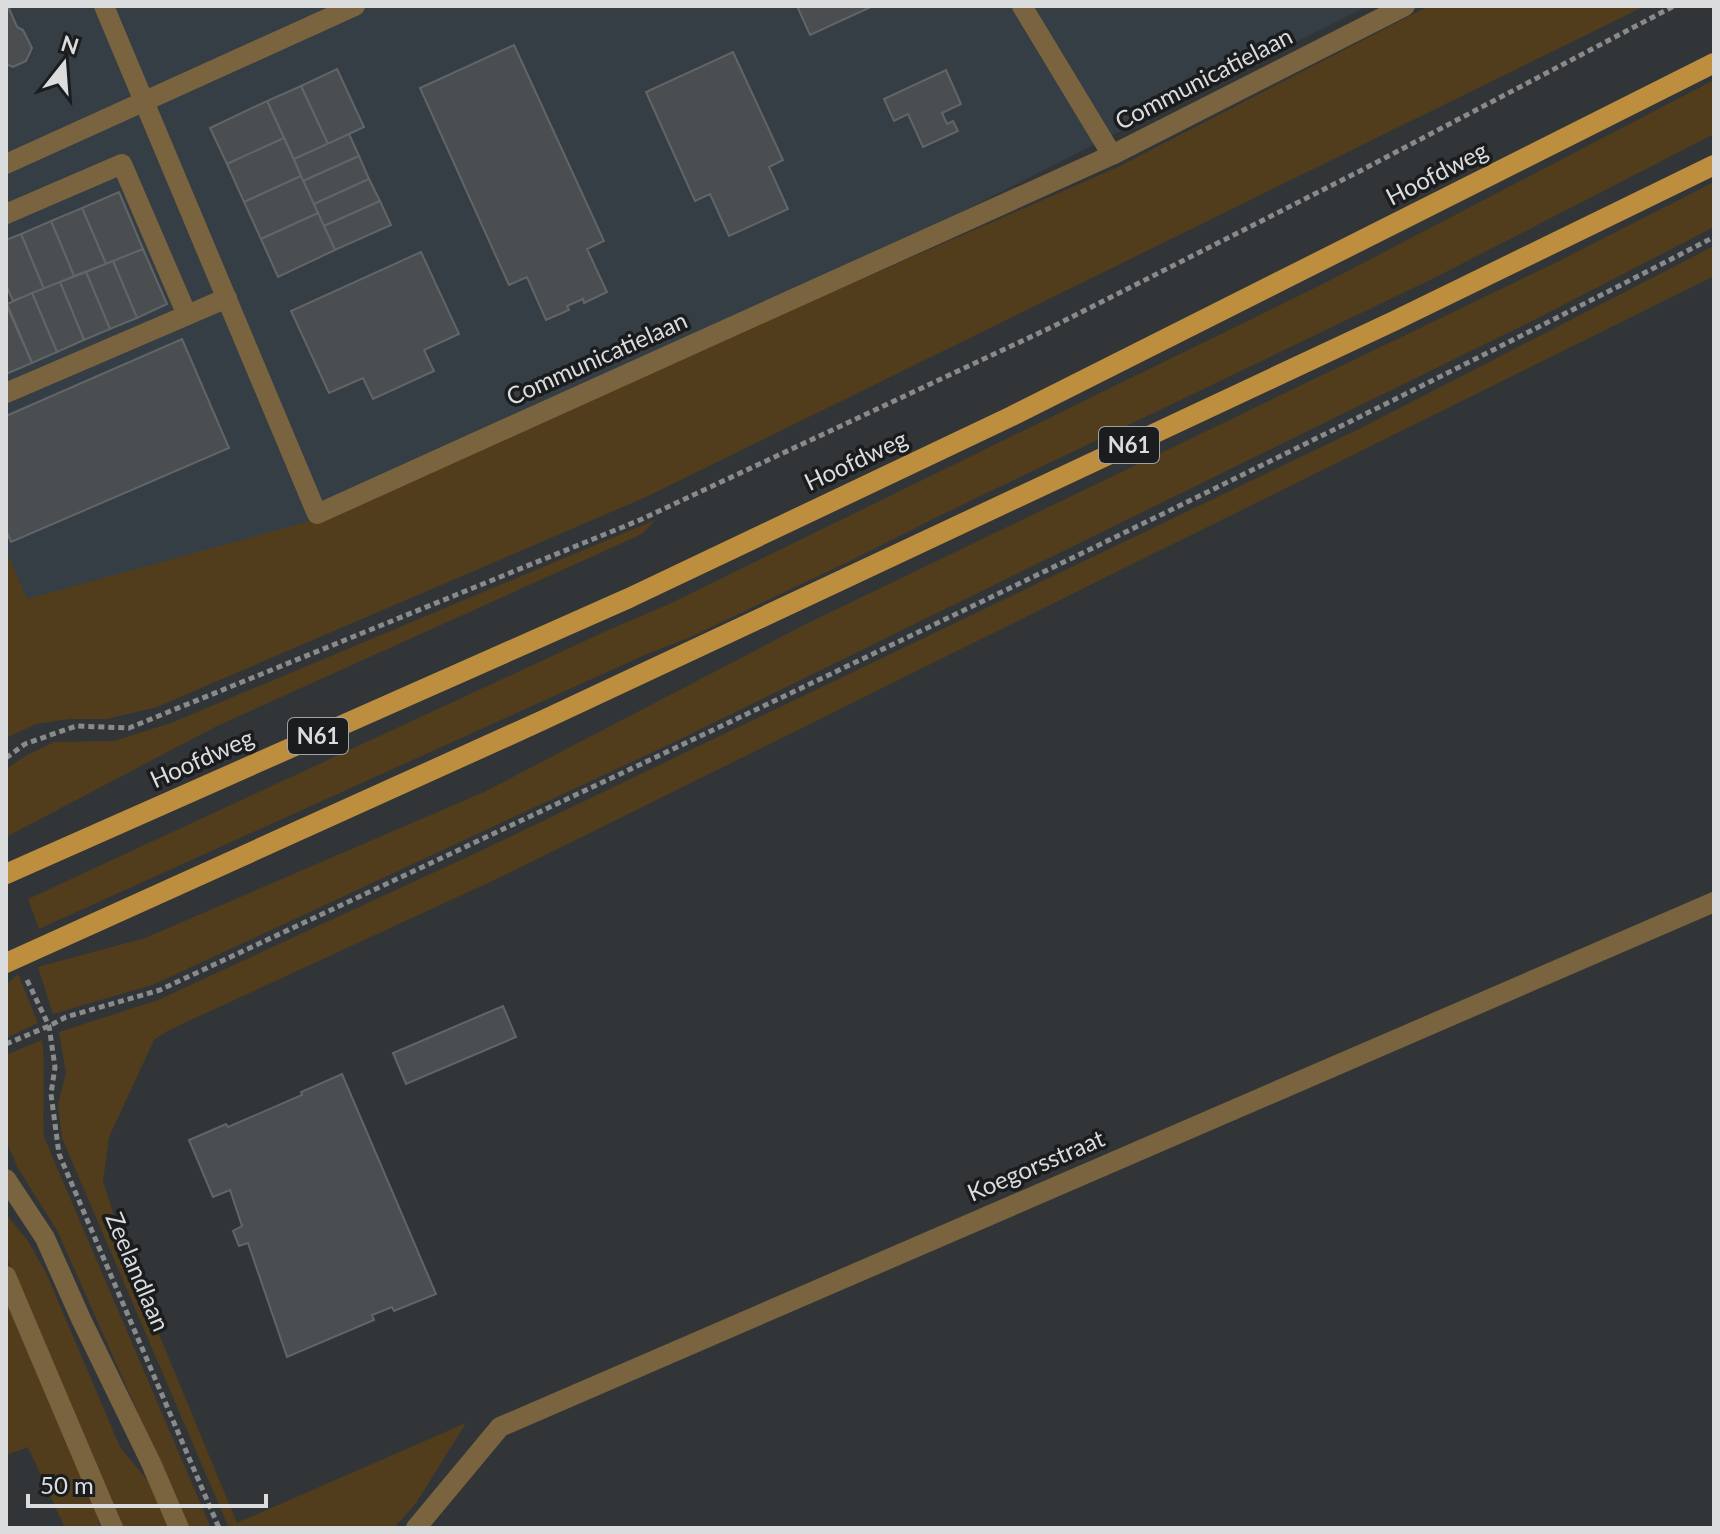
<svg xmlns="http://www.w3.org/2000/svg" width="1720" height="1534" viewBox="0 0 1720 1534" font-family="Lato,sans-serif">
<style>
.built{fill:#363e45}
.green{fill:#513d1c}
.building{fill:#4b4e50;stroke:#626568;stroke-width:2}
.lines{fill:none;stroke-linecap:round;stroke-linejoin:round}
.path{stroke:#888a8c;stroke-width:5;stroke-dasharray:6 4;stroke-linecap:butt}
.minor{stroke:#7a633f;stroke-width:20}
.major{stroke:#be8e3f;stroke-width:20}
.labels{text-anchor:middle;stroke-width:7;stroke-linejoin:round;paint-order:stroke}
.shield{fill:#1b1c1d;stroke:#a1a2a4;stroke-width:2}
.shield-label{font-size:22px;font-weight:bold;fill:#dbdcde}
.street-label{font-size:24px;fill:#dbdcde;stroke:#1b1c1d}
</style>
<rect width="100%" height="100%" fill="#323537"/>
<polygon class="built" points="6,6 1367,6 6,697"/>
<g class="green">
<polygon points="1429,6 1645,6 646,497 157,707 107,719 70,719 36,724 6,738 6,550 27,599 307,522 1118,167"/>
<polygon points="1714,80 1714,134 1434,278 939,516 854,559 688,638 647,654 39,929 28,899 606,631 667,605 1321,285"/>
<polygon points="1714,182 1714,227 1536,319 666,746 155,984 53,1014 38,967 145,938 484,792 804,625 1557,262"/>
<polygon points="1714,246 1714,276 503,876 169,1030 154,1040 109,1137 103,1181 127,1257 237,1523 466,1423 416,1503 394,1528 229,1528 62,1138 58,1104 66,1073 59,1032 158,1000 476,853 1361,428"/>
<polygon points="655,520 642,534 217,726 6,837 6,769 27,755 54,742 114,741 171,723"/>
<polygon points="18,974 38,1023 6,1038 6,985"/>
<path d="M42 1040C46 1072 42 1104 44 1137L211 1528H189L58 1232 18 1168 6 1141V1055Z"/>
<polygon points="6,1214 28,1241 47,1275 120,1447 148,1481 169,1528 122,1528 6,1256"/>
<polygon points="6,1299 94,1503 100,1528 65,1528 28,1447 6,1455"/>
</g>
<g class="building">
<polygon points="6,6 8,6 17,27 23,30 32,48 26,61 13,67 6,64"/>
<polygon points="797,6 873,6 810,35"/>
<polygon points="514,45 604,241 587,249 607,292 584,303 583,299 567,306 569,310 546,320 527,277 509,285 420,88"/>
<polygon points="733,52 783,160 769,167 788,209 729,236 710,194 695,201 646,92"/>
<polygon points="337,69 364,127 328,144 301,86"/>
<polygon points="946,70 961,104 942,113 947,124 953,121 958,131 923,147 908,114 894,121 884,99"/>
<polygon points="301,86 328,144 294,159 267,101"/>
<polygon points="267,101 284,138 227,164 210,128"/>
<polygon points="349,134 359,156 303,181 294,159"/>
<polygon points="284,138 301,176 244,202 227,164"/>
<polygon points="359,156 369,179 314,204 303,181"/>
<polygon points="301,176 318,213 261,239 244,202"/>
<polygon points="369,179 380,201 324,226 314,204"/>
<polygon points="119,192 143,249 106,264 82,208"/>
<polygon points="380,201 391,225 335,250 324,226"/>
<polygon points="82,208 106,264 74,276 51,221"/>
<polygon points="318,213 335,250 278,277 261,239"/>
<polygon points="51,221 74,276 44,289 21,234"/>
<polygon points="21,234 44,289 13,301 6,285 6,240"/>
<polygon points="143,249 167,304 137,318 113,261"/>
<polygon points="421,252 459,334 424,350 434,371 373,399 363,378 329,393 291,311"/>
<polygon points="113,261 137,318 110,329 86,272"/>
<polygon points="86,272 110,329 84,340 60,282"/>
<polygon points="60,282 84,340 57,352 32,293"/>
<polygon points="32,293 57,352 32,363 7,304"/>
<polygon points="6,304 32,363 6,374"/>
<polygon points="182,339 229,448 11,542 6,530 6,416"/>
<polygon points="503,1006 516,1037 406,1084 393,1053"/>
<polygon points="342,1074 436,1294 394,1311 392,1307 372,1315 374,1320 287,1357 248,1243 239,1246 233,1231 242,1226 230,1190 213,1197 189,1140 226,1124 228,1127 302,1095 301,1092"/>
</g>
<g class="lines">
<g class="path">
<polyline points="6,758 25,744 76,726 129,728 640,520 1052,327 1360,171 1674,6"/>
<polyline points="27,980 49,1026 55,1067 51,1094 59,1154 219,1528"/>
<path d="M6 1044 49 1026 66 1017 160 990C681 746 1203 502 1714 237"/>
</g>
<g class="minor">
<polyline points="104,6 317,514 1112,155 1405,6"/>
<polyline points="1022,6 1112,155"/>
<polyline points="6,164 355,6"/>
<polyline points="6,214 122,164 187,315"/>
<polyline points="6,393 227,298"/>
<polyline points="6,1179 45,1238 81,1319 151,1463 179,1528"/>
<polyline points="6,1276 113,1528"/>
<polyline points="416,1528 500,1427 1714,902"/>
</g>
<g class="major">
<polyline points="6,874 629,598 1012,416 1714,63"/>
<polyline points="6,963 541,721 1394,321 1714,165"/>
</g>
</g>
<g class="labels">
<g class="shield">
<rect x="1099" y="427" width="60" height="36" rx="6"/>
<rect x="288" y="718" width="60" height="36" rx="6"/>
</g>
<g class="shield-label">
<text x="1129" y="453">N61</text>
<text x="318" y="744">N61</text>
</g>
<g class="street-label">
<text transform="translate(1204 79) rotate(-27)" y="8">Communicatielaan</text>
<text transform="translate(1437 174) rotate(-27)" y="8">Hoofdweg</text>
<text transform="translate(597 359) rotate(-24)" y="8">Communicatielaan</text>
<text transform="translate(856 461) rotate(-25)" y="8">Hoofdweg</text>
<text transform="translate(202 759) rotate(-24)" y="8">Hoofdweg</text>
<text transform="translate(1036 1166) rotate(-23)" y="8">Koegorsstraat</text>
<text transform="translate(137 1272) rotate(67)" y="8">Zeelandlaan</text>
</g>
</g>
<rect width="1720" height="1534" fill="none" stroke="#dbdcde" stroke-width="16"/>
<g transform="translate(64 64) rotate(17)" stroke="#1b1c1d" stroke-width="6" paint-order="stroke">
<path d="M0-6L14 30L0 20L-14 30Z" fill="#dbdcde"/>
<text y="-12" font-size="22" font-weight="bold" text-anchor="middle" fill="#dbdcde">N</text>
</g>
<path d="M28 1494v12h238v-12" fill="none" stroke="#dbdcde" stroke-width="4"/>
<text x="40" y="1494" font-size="24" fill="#dbdcde" stroke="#1b1c1d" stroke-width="6" paint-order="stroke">50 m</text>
</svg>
